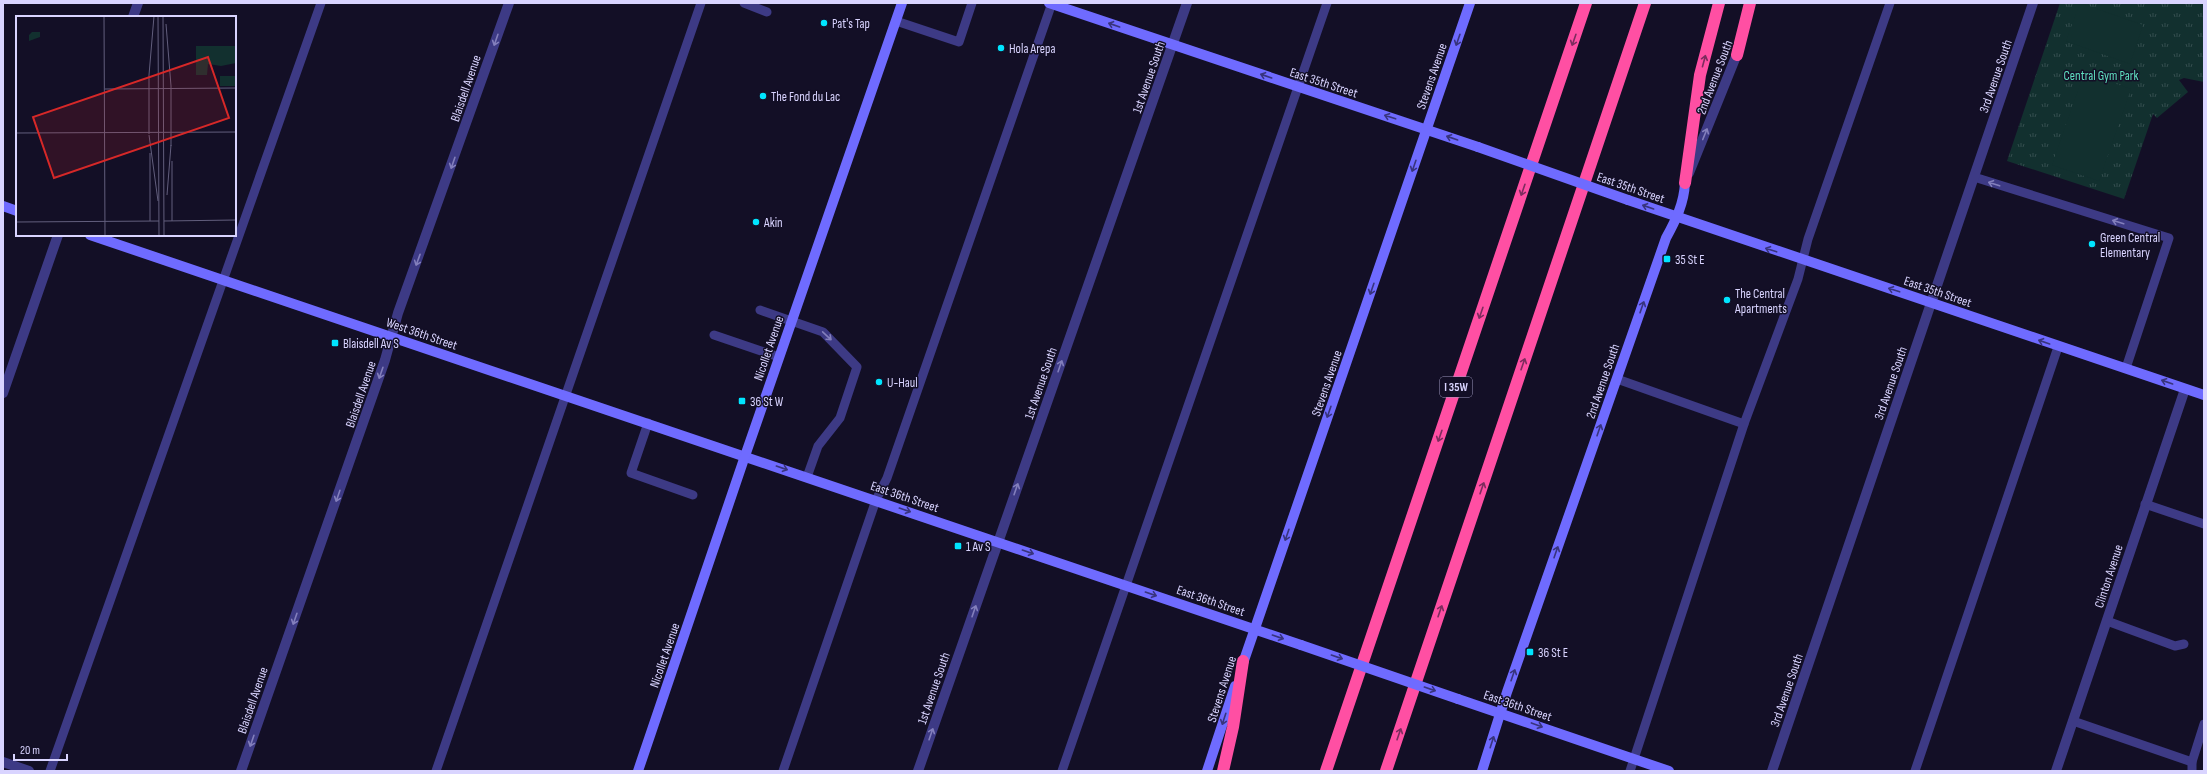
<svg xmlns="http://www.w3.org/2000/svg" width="2207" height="774" viewBox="0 0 2207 774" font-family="'Sofia Sans Condensed',sans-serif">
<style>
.grass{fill:url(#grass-tufts)}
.garden{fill:#12302f}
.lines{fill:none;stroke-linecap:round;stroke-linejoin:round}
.lane{stroke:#3d3a85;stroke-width:9}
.street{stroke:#3d3a85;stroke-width:10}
.secondary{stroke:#6f6bff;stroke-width:10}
.highway{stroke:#ff4fa3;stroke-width:12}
.secondary-bridge{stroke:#6f6bff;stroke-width:10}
.oneway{stroke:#38347d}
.oneway2{stroke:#837fbc}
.oneway3{stroke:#7d2c5e}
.poi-dot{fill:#00e5ff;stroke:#130f26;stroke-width:1.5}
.labels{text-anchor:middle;stroke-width:3;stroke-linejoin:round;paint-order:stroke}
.shield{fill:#130f26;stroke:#9e99be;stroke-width:1}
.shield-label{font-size:12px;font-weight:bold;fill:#d9d4ff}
.poi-label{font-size:13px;fill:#d9d4ff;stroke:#130f26;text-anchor:start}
.park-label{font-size:13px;fill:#5fe0c0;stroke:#130f26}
.street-label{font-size:13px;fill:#d9d4ff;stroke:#130f26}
.inset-road{fill:none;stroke:#625e7d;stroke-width:1}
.view{fill:#d62828;fill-opacity:0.15;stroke:#d62828;stroke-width:2}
.inset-edge{fill:none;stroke:#d9d4ff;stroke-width:2}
</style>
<defs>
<pattern id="grass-tufts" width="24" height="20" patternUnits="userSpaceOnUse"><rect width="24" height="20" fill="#12302f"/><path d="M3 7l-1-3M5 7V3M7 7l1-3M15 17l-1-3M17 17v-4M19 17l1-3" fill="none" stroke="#344d4e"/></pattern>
</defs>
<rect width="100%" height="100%" fill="#130f26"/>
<polygon class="grass" points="2060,3 2204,3 2204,82 2184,78 2179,80 2188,92 2157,118 2153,114 2124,199 2007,161"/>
<g class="garden">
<polygon points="2080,3 2143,25 2130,64 2066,41"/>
<polygon points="2084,73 2131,89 2099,181 2052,165"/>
</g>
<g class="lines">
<g class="lane">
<polyline points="744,3 767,12"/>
<polyline points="896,21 959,42 972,3"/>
<polyline points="1974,177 2169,238 2126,368"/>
<polyline points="760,310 823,332 857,367 840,418 818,446 807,477"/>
<polyline points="714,335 779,357"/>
<polyline points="1617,379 1744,424"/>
<polyline points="648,423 631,473 693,495"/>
<polyline points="2145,504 2204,524"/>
<polyline points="2107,621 2175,646 2184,644"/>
<polyline points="2073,721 2192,762"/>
<polyline points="50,771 321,3"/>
<polyline points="436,771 701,3"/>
<polyline points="783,771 876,500 887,478 1052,3"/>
<polyline points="1062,771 1327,3"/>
<polyline points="1630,771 1744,424 1798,279 1808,239 1890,3"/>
<polyline points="1915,771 2058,347"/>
<polyline points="2192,771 2192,762 2204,724"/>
</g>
<g class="street">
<polyline points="133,17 138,3"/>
<polyline points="1689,173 1739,49"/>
<polyline points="3,393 58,235"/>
<polyline points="3,762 29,771"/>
<polyline points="241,771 385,360 398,313 509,3"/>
<polyline points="918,771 1187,3"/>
<polyline points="1772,771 2033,3"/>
<polyline points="2056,771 2185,389"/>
</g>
<g class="secondary">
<polyline points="1049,3 1478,147"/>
<polyline points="1628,200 2204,395"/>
<polyline points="3,206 17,211"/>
<polyline points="90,235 1301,645"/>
<polyline points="1241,669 1470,3"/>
<polyline points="1458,699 1669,771"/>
<polyline points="638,771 745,456 902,3"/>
<polyline points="1207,771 1235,686"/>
<path d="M1482 771 1507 692 1666 238C1676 220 1684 203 1685 183"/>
</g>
<g class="highway">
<polyline points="1737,55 1750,3"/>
<polyline points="1685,183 1700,75 1719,3"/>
<polyline points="1223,771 1233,727 1243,661"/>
<polyline points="1326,771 1586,3"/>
<polyline points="1386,771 1645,3"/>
</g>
<g class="secondary-bridge">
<polyline points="1478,147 1628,200"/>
<polyline points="1301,645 1458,699"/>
</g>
</g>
<defs><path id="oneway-shaft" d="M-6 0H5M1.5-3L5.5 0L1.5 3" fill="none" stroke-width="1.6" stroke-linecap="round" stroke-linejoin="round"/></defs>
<g class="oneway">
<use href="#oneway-shaft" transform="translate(1114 25) rotate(-161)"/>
<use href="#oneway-shaft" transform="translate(1458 40) rotate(109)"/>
<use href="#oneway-shaft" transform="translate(1266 76) rotate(-161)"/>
<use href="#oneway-shaft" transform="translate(1390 117) rotate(-162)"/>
<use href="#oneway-shaft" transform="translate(1452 138) rotate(-161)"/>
<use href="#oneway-shaft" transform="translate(1414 166) rotate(109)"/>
<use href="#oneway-shaft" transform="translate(1648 207) rotate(-161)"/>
<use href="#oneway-shaft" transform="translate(1771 250) rotate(-162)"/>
<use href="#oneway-shaft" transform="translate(1372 289) rotate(109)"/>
<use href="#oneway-shaft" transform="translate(1894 290) rotate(-162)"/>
<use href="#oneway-shaft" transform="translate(1642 307) rotate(-71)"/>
<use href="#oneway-shaft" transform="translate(2044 342) rotate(-161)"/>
<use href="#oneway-shaft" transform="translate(2167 382) rotate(-161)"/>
<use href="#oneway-shaft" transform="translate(1329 412) rotate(109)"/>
<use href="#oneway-shaft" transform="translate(1599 430) rotate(-71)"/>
<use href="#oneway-shaft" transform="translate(782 468) rotate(19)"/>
<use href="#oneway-shaft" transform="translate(905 510) rotate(19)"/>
<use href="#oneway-shaft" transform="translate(1287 535) rotate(109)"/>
<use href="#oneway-shaft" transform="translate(1028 552) rotate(19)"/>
<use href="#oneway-shaft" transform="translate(1556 552) rotate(-71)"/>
<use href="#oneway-shaft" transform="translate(1151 594) rotate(19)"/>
<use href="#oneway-shaft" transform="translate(1278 637) rotate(19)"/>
<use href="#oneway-shaft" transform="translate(1337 657) rotate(19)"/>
<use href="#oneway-shaft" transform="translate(1513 675) rotate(-71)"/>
<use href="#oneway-shaft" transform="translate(1430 689) rotate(19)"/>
<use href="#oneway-shaft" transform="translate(1224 719) rotate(108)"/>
<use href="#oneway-shaft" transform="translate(1537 725) rotate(20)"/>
<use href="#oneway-shaft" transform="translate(1492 742) rotate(-72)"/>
</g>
<g class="oneway2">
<use href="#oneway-shaft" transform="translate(496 40) rotate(109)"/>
<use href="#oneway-shaft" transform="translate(1705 134) rotate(-68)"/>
<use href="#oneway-shaft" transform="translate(453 163) rotate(109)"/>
<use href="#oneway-shaft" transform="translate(1994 184) rotate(-162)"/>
<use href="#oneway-shaft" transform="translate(2118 222) rotate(-163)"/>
<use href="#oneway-shaft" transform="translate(418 260) rotate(110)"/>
<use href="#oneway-shaft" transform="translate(827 336) rotate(43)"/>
<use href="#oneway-shaft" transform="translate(1060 366) rotate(-71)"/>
<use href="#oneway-shaft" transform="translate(381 373) rotate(109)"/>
<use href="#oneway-shaft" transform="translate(1016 489) rotate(-71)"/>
<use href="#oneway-shaft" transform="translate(338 496) rotate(109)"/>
<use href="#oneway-shaft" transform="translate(974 611) rotate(-71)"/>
<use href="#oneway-shaft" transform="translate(295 619) rotate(109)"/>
<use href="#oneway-shaft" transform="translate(931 734) rotate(-71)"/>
<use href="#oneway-shaft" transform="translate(252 741) rotate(109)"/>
</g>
<g class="oneway3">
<use href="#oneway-shaft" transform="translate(1574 40) rotate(109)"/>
<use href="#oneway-shaft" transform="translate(1704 61) rotate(-75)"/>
<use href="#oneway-shaft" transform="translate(1523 190) rotate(109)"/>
<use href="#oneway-shaft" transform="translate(1481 313) rotate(109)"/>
<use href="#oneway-shaft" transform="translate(1523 364) rotate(-71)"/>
<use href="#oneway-shaft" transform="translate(1440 436) rotate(109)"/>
<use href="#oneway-shaft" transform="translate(1482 488) rotate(-71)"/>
<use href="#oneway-shaft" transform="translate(1440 611) rotate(-71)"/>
<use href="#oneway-shaft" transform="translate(1399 734) rotate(-71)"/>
</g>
<g class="poi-dot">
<circle cx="824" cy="23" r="4"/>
<circle cx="1001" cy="48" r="4"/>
<circle cx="763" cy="96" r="4"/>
<circle cx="756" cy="222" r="4"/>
<circle cx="2092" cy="244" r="4"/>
<rect x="1663" y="255" width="8" height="8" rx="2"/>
<circle cx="1727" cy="300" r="4"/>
<rect x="331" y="339" width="8" height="8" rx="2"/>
<circle cx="879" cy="382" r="4"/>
<rect x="738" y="397" width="8" height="8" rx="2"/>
<rect x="954" y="542" width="8" height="8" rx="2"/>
<rect x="1526" y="648" width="8" height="8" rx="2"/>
</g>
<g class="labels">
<rect class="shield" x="1440" y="377" width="32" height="20" rx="3"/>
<g class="shield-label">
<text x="1456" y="391">I 35W</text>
</g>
<g class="poi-label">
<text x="832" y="28">Pat's Tap</text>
<text x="1009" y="53">Hola Arepa</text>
<text x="771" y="101">The Fond du Lac</text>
<text x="764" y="227">Akin</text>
<text x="2100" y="242">Green Central<tspan x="2100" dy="15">Elementary</tspan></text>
<text x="1675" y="264">35 St E</text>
<text x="1735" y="298">The Central<tspan x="1735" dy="15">Apartments</tspan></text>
<text x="343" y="348">Blaisdell Av S</text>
<text x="887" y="387">U-Haul</text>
<text x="750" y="406">36 St W</text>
<text x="966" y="551">1 Av S</text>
<text x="1538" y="657">36 St E</text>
</g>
<g class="park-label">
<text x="2101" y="80">Central Gym Park</text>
</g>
<g class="street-label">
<text transform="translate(1431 76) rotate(-71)" y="5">Stevens Avenue</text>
<text transform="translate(1995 76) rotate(-71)" y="5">3rd Avenue South</text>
<text transform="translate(1148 77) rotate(-71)" y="5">1st Avenue South</text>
<text transform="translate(1714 77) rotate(-69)" y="5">2nd Avenue South</text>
<text transform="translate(1324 82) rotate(18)" y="5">East 35th Street</text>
<text transform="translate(465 88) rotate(-71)" y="5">Blaisdell Avenue</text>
<text transform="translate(1631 187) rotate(19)" y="5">East 35th Street</text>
<text transform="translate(1938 291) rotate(19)" y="5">East 35th Street</text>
<text transform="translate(422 333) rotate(19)" y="5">West 36th Street</text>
<text transform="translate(768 348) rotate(-71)" y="5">Nicollet Avenue</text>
<text transform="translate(1602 381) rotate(-71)" y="5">2nd Avenue South</text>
<text transform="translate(1040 383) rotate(-71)" y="5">1st Avenue South</text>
<text transform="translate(1326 383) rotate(-71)" y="5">Stevens Avenue</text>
<text transform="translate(1890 383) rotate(-71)" y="5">3rd Avenue South</text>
<text transform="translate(360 394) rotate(-71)" y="5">Blaisdell Avenue</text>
<text transform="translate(905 496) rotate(19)" y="5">East 36th Street</text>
<text transform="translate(2108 576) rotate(-72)" y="5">Clinton Avenue</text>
<text transform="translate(1211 600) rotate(19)" y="5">East 36th Street</text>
<text transform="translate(664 655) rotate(-71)" y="5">Nicollet Avenue</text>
<text transform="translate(933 688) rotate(-71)" y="5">1st Avenue South</text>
<text transform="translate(1221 689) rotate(-72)" y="5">Stevens Avenue</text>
<text transform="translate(1786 690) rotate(-71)" y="5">3rd Avenue South</text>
<text transform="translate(252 700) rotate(-71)" y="5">Blaisdell Avenue</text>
<text transform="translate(1518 705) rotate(19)" y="5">East 36th Street</text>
</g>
</g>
<g transform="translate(16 16)">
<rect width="220" height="220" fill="#130f26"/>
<path d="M16 16H24V21L13 25V19ZM180 30H220V47L205 50 192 48 191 59H180ZM204 60H220V70H204Z" fill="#12302f"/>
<path class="inset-road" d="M88 0 89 220M142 0 143 220M147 0 148 220M150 8 155 70M133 59 138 0M155 70V130M89 73 220 72M0 117 220 116M133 118V59M133 119 142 185M134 137V205M156 145V205M151 179 155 129M148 205 220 204M0 206 143 205"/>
<path class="view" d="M192 41 213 102 38 162 17 101Z"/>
<rect width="220" height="220" class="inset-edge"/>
</g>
<rect width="2207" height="774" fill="none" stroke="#d9d4ff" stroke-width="8"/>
<path d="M14 754v6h53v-6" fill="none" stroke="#d9d4ff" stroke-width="2"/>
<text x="20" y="754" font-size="12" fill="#d9d4ff" stroke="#130f26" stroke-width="3" paint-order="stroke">20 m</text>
</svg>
